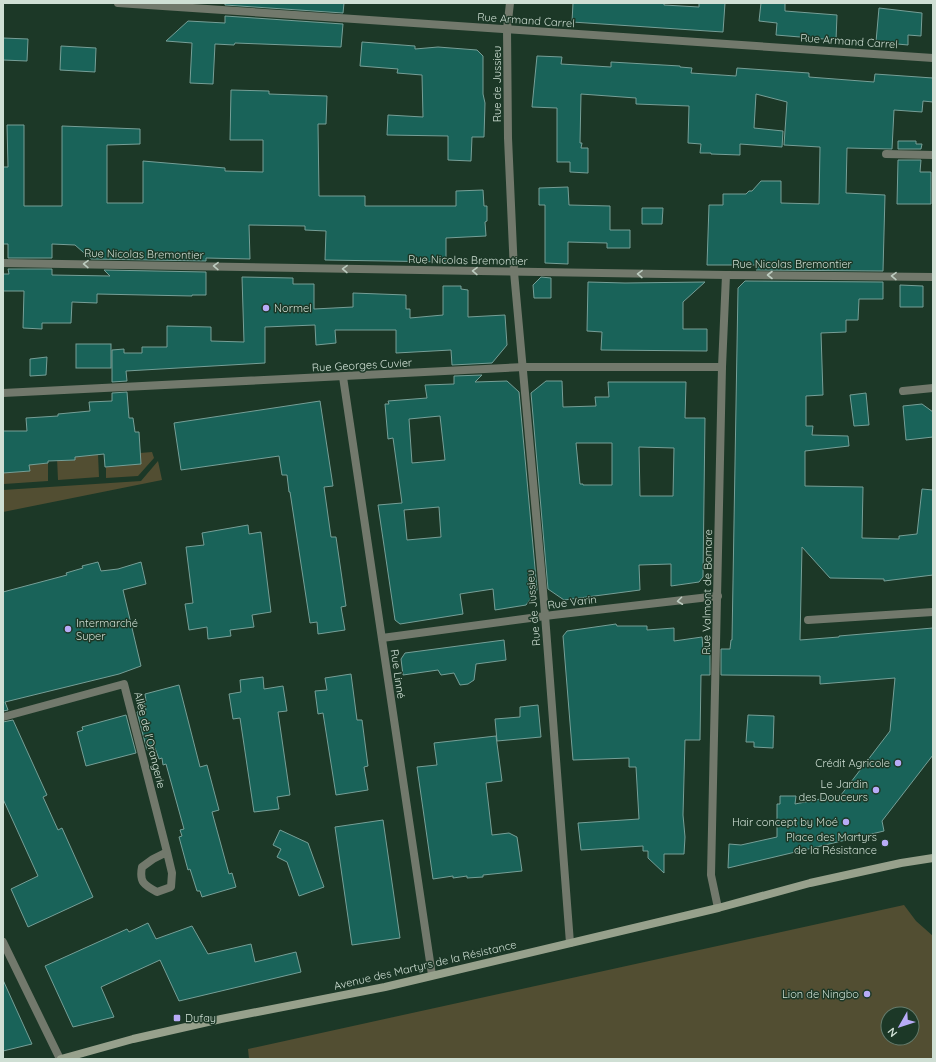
<svg xmlns="http://www.w3.org/2000/svg" width="936" height="1062" viewBox="0 0 936 1062" font-family="Quicksand,sans-serif">
<style>
.green{fill:#524e32;fill-rule:evenodd}
.building{fill:#196359;stroke:#769f97;fill-rule:evenodd}
.lines{fill:none;stroke-linecap:round;stroke-linejoin:round}
.lane{stroke:#72796c;stroke-width:8}
.street{stroke:#72796c;stroke-width:8}
.secondary{stroke:#97a18c;stroke-width:8}
.oneway{stroke:#bccbbf}
.poi-dot{fill:#b8abf7;stroke:#1c3827;stroke-width:1.5}
.labels{text-anchor:middle;stroke-width:3;stroke-linejoin:round;paint-order:stroke}
.street-label{font-size:11px;fill:#cfdfd4;stroke:#1c3827}
.poi-label{font-size:11px;fill:#cfdfd4;stroke:#1c3827;text-anchor:end}
</style>
<rect width="100%" height="100%" fill="#1c3827"/>
<g class="green">
<polygon points="152,452 154,458 138,476 106,478 106,467 141,464 140,453"/>
<polygon points="98,454 99,477 58,480 57,458 61,461 75,460 75,456"/>
<polygon points="29,460 40,464 48,463 48,481 4,484 3,473 29,471"/>
<polygon points="158,461 162,480 3,512 3,490 141,481"/>
<path d="M904 905 916 921 933 936V1059H249L248 1049ZM888 1014H912V1038H888Z"/>
</g>
<g class="building">
<polygon points="225,3 344,3 343,13 225,5"/>
<polygon points="573,3 664,3 664,5 699,7 699,3 725,3 723,32 572,22"/>
<polygon points="761,3 785,3 785,11 837,15 836,40 776,35 777,23 759,21"/>
<polygon points="879,8 922,13 921,36 908,35 908,45 876,42"/>
<polygon points="225,16 343,24 341,47 235,43 234,45 215,44 213,84 190,83 192,43 166,41 188,21 225,23"/>
<polygon points="3,38 28,39 27,61 3,60"/>
<polygon points="362,42 415,46 415,49 438,47 477,50 483,56 483,94 485,103 484,137 472,137 471,161 448,160 448,136 387,135 388,115 423,117 422,75 397,73 398,69 360,66"/>
<polygon points="61,46 96,48 95,72 60,70"/>
<polygon points="537,56 562,57 561,64 611,67 611,62 680,66 680,67 692,68 691,73 736,76 737,68 809,73 809,77 874,82 875,74 933,78 933,102 923,101 922,112 894,110 892,149 847,148 846,193 885,195 883,271 756,270 760,265 707,265 709,205 723,205 723,194 746,194 749,191 752,191 761,181 781,181 781,203 819,204 820,147 784,145 787,102 756,94 754,128 783,131 782,147 740,144 740,155 711,154 711,153 700,153 701,144 688,143 689,106 636,104 636,98 581,94 580,143 582,143 581,148 588,148 588,173 570,172 570,162 557,162 557,108 532,107"/>
<polygon points="231,90 269,91 269,94 327,96 326,124 318,124 319,196 365,196 365,206 456,206 456,191 483,190 484,206 487,206 487,221 485,222 486,236 446,238 446,262 325,260 326,231 305,230 305,226 249,225 250,259 206,258 206,261 91,259 75,245 52,244 52,258 8,258 8,244 3,244 3,167 8,167 7,125 24,125 24,206 62,206 62,126 140,129 140,144 107,145 107,203 143,203 143,161 225,168 225,171 263,172 263,140 230,140"/>
<polygon points="898,141 916,141 916,144 922,144 921,149 898,149"/>
<polygon points="898,160 921,160 920,172 931,172 931,204 897,204"/>
<polygon points="568,187 569,205 610,206 610,230 630,230 630,248 607,248 607,243 568,242 568,264 545,263 545,205 539,205 539,188"/>
<polygon points="642,208 663,208 662,224 642,224"/>
<polygon points="8,269 52,269 52,275 110,276 104,270 206,272 206,295 192,295 192,296 97,294 97,303 72,302 71,323 42,323 42,329 23,328 24,291 3,291 3,274 9,274"/>
<polygon points="242,277 293,278 293,284 314,284 314,309 353,307 353,293 406,295 406,309 410,309 410,318 443,315 443,286 461,286 461,289 468,290 468,317 505,315 507,345 492,363 452,365 451,350 396,353 396,330 335,330 336,343 316,345 315,325 265,327 265,363 126,371 127,381 112,382 112,350 124,349 124,353 142,353 142,347 167,347 167,326 211,327 211,341 244,342"/>
<polygon points="541,277 551,278 551,298 534,298 533,285"/>
<polygon points="745,281 883,282 883,299 859,299 858,320 846,320 846,332 821,333 823,395 806,396 806,426 813,426 812,435 848,436 849,446 805,451 805,486 863,487 862,538 899,539 899,536 917,534 922,489 933,490 933,575 884,581 884,579 830,578 802,547 800,640 839,637 839,636 933,628 933,755 882,821 884,831 728,868 729,844 741,845 777,837 777,804 780,804 780,796 796,796 795,804 841,795 890,731 895,678 820,684 820,676 721,675 721,649 730,649 731,640 732,640 738,288"/>
<polygon points="588,282 625,283 705,282 683,302 683,329 707,329 707,351 601,350 602,332 587,331"/>
<polygon points="900,285 923,286 923,307 900,307"/>
<rect x="76" y="344" width="35" height="24"/>
<polygon points="47,357 46,375 30,376 30,359"/>
<path d="M482 375 475 382 507 381 519 392 537 590 526 605 495 610 493 589 460 594 463 614 400 624 395 620 378 505 402 503 393 438 388 439 385 404H389L388 401 427 398 425 385 454 384V376ZM440 416 445 460 412 463 409 419ZM439 507 441 537 407 540 404 510Z"/>
<path d="M546 381H562L563 407 596 406 595 397H609L608 382H686L685 418H705L703 577 699 582 671 586V564L639 565 640 590 564 600 548 589 531 393ZM576 443H612V485H583V484H580ZM639 447 674 448 673 496H640Z"/>
<polygon points="127,392 129,418 133,418 135,432 139,432 141,464 105,467 104,454 75,457 75,460 48,461 48,463 29,465 30,471 3,473 3,431 27,431 26,418 58,416 58,414 90,411 89,402 112,401 112,393"/>
<polygon points="866,393 869,425 854,426 850,395"/>
<polygon points="320,401 333,486 324,487 331,537 336,537 346,606 341,607 345,630 318,634 317,622 310,623 290,492 289,492 287,475 282,475 279,456 181,470 174,423"/>
<polygon points="922,404 933,412 933,437 906,440 903,406"/>
<polygon points="248,525 249,534 261,532 271,612 252,615 254,627 230,630 231,636 208,639 207,627 189,630 185,604 193,603 186,547 204,545 202,533"/>
<polygon points="98,562 101,571 118,569 141,562 146,584 123,590 141,666 119,674 5,702 8,710 3,711 3,592 67,575 66,573 83,568 82,566"/>
<polygon points="616,624 617,626 647,626 647,630 674,628 674,641 702,637 703,648 710,649 710,675 701,675 700,740 685,740 683,815 685,837 684,854 664,854 664,873 648,858 648,851 643,851 643,846 581,850 578,823 639,819 636,767 629,767 629,758 573,760 563,636 567,631"/>
<polygon points="504,640 506,660 476,664 474,680 468,684 460,685 454,673 441,675 438,670 403,675 401,659 405,653"/>
<polygon points="351,674 357,720 362,720 368,766 364,767 368,790 336,795 323,713 318,714 315,691 327,690 325,678"/>
<polygon points="263,677 264,689 283,686 287,711 278,712 290,795 277,797 279,809 254,812 240,718 233,719 229,694 241,692 240,680"/>
<polygon points="179,685 200,767 207,765 219,810 212,812 229,874 232,873 236,887 202,897 200,891 197,891 190,869 188,870 179,837 182,836 180,830 184,829 166,764 163,765 162,758 159,759 155,748 147,750 137,712 146,710 144,702 146,701 145,694"/>
<polygon points="538,705 541,737 497,741 495,719 520,717 520,707"/>
<polygon points="126,715 136,753 86,766 77,732 83,730 82,727"/>
<polygon points="748,715 774,716 773,748 754,747 754,742 746,742"/>
<polygon points="13,720 47,795 43,797 58,830 62,828 93,897 28,927 11,889 38,876 3,799 3,722"/>
<polygon points="496,736 502,781 486,783 492,835 509,833 517,837 522,871 483,875 483,877 467,878 467,876 453,878 453,876 433,879 417,767 437,765 434,743"/>
<polygon points="383,820 400,938 352,945 335,827"/>
<polygon points="280,830 308,843 324,887 299,896 287,862 277,857 281,849 273,845"/>
<polygon points="148,923 156,939 192,926 208,954 251,944 255,962 296,952 301,972 179,1001 160,960 101,987 114,1017 73,1027 45,966 127,929 129,932"/>
<polygon points="3,980 32,1044 3,1051"/>
</g>
<g class="lines">
<g class="lane">
<polyline points="886,154 933,155"/>
<polyline points="903,391 933,388"/>
<polyline points="808,620 933,612"/>
</g>
<g class="street">
<polyline points="118,3 933,58"/>
<polyline points="510,3 507,29 508,138 514,272 544,602 570,943"/>
<polyline points="3,263 726,275 933,277"/>
<polyline points="343,377 432,975"/>
<polyline points="3,393 524,367 722,367"/>
<polyline points="382,638 553,615 718,596"/>
<path d="M3 717 124 684 167 852 172 873 171 887 157 892C144 885 139 882 142 867L153 859 167 852"/>
<polyline points="718,908 711,875 722,367 726,275"/>
<polyline points="3,942 60,1059"/>
</g>
<polyline class="secondary" points="61,1059 133,1039 221,1019 385,987 718,908 810,883 901,863 933,858"/>
</g>
<defs><path id="oneway-chevron" d="M-2-3.5L2.5 0L-2 3.5" fill="none" stroke-width="1.6" stroke-linecap="round" stroke-linejoin="round"/></defs>
<g class="oneway">
<use href="#oneway-chevron" transform="translate(86 264) rotate(-179)"/>
<use href="#oneway-chevron" transform="translate(216 266) rotate(-179)"/>
<use href="#oneway-chevron" transform="translate(345 269) rotate(-179)"/>
<use href="#oneway-chevron" transform="translate(475 271) rotate(-179)"/>
<use href="#oneway-chevron" transform="translate(640 274) rotate(-179)"/>
<use href="#oneway-chevron" transform="translate(770 275) rotate(-180)"/>
<use href="#oneway-chevron" transform="translate(894 276) rotate(-179)"/>
<use href="#oneway-chevron" transform="translate(680 601) rotate(173)"/>
</g>
<g class="poi-dot">
<circle cx="266" cy="308" r="4"/>
<circle cx="68" cy="629" r="4"/>
<circle cx="898" cy="763" r="4"/>
<circle cx="876" cy="790" r="4"/>
<circle cx="846" cy="822" r="4"/>
<circle cx="885" cy="843" r="4"/>
<circle cx="867" cy="994" r="4"/>
<rect x="173" y="1014" width="8" height="8" rx="2"/>
</g>
<g class="labels">
<g class="street-label">
<text transform="translate(526 20) rotate(4)" y="4">Rue Armand Carrel</text>
<text transform="translate(849 41) rotate(4)" y="4">Rue Armand Carrel</text>
<text transform="translate(497 84) rotate(-90)" y="4">Rue de Jussieu</text>
<text transform="translate(144 254) rotate(1)" y="4">Rue Nicolas Bremontier</text>
<text transform="translate(468 260) rotate(1)" y="4">Rue Nicolas Bremontier</text>
<text x="792" y="268">Rue Nicolas Bremontier</text>
<text transform="translate(362 365) rotate(-3)" y="4">Rue Georges Cuvier</text>
<text transform="translate(707 592) rotate(-89)" y="4">Rue Valmont de Bomare</text>
<text transform="translate(572 602) rotate(-7)" y="4">Rue Varin</text>
<text transform="translate(533 608) rotate(-95)" y="4">Rue de Jussieu</text>
<text transform="translate(398 674) rotate(82)" y="4">Rue Linné</text>
<text transform="translate(150 740) rotate(76)" y="4">Allée de l'Orangerie</text>
<text transform="translate(425 965) rotate(-13)" y="4">Avenue des Martyrs de la Résistance</text>
</g>
<g class="poi-label">
<text x="274" y="312" text-anchor="start">Normel</text>
<text x="76" y="627" text-anchor="start">Intermarché<tspan x="76" dy="13">Super</tspan></text>
<text x="890" y="767">Crédit Agricole</text>
<text x="868" y="788">Le Jardin<tspan x="868" dy="13">des Douceurs</tspan></text>
<text x="838" y="826">Hair concept by Moé</text>
<text x="877" y="841">Place des Martyrs<tspan x="877" dy="13">de la Résistance</tspan></text>
<text x="859" y="998">Lion de Ningbo</text>
<text x="185" y="1022" text-anchor="start">Dufay</text>
</g>
</g>
<rect width="936" height="1062" fill="none" stroke="#cfdfd4" stroke-width="8"/>
<g transform="translate(900 1026) rotate(231)"><circle r="19" fill="#1c3827" stroke="#647b6c"/>
<path d="M0-3L7 15L0 10L-7 15Z" fill="#b8abf7"/>
<text y="-6" font-size="11" font-weight="bold" text-anchor="middle" fill="#cfdfd4">N</text>
</g>
</svg>
